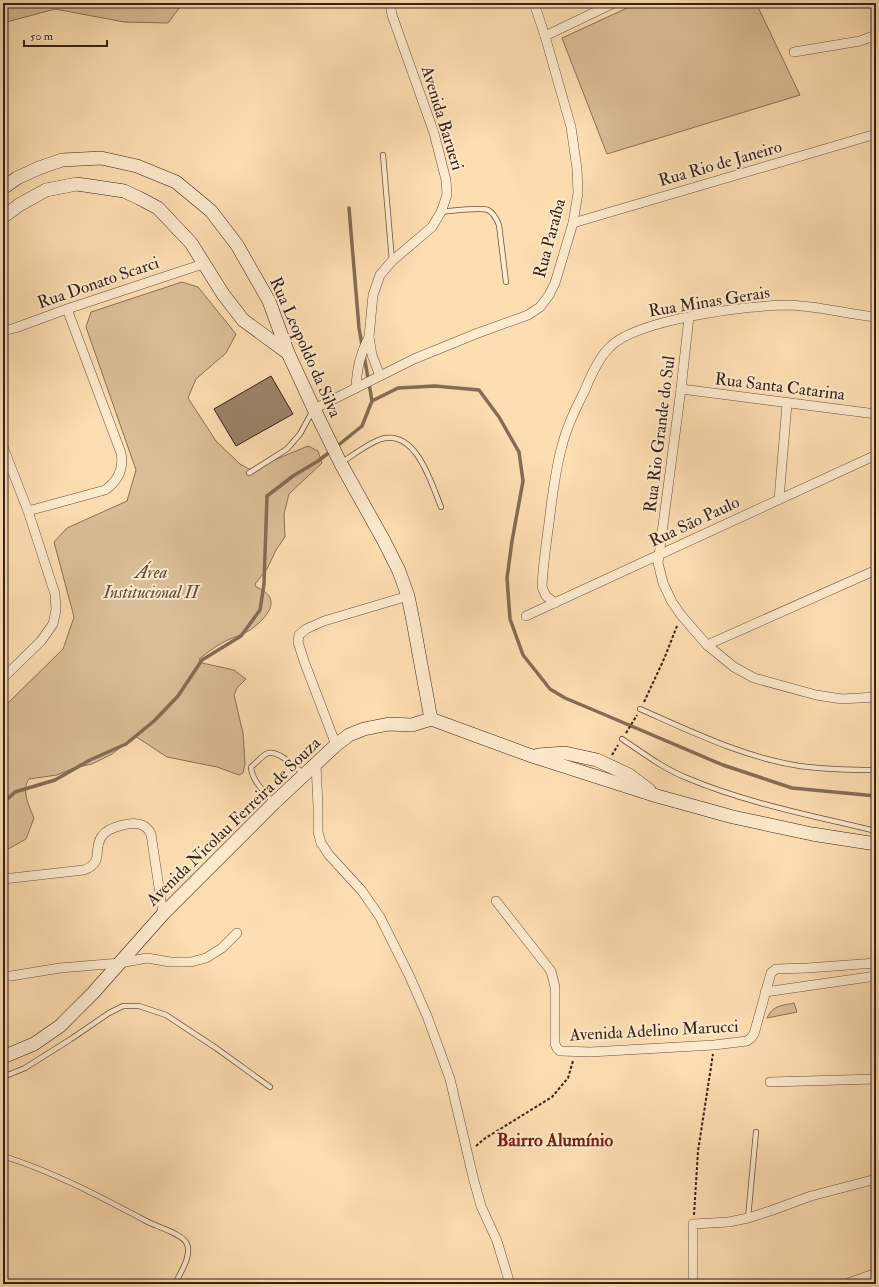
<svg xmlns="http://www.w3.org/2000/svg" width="879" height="1287" viewBox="0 0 879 1287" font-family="'IM FELL Double Pica',serif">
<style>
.green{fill:#dbbe98;stroke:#887058}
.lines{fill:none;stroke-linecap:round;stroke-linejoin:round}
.stream{stroke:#856c54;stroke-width:3.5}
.building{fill:#9d8368;stroke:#362117}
.lane-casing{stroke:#68503e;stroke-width:6}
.street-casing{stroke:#68503e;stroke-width:10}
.secondary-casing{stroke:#362117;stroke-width:14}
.path{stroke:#362117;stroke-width:2;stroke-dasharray:3 2;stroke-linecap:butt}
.lane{stroke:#feeacd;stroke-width:4.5}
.street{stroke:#feeacd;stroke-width:9}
.secondary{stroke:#feeacd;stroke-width:13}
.labels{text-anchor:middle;stroke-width:4;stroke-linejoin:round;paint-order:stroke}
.street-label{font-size:17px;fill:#362117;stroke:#feeacd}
.park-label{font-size:17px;font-style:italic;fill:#5f4837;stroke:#feeacd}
.neighbourhood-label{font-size:18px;font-weight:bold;fill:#7a1f14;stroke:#feeacd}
</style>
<rect width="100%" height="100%" fill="#fddeb2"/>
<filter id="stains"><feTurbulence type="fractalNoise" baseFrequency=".005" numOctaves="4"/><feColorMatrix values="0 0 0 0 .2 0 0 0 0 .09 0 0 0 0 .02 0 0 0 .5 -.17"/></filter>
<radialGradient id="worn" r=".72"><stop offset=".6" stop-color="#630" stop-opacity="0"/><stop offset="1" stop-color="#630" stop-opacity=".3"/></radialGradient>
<g class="green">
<polygon points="9,3 183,3 168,23 124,22 55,9 3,23 3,12"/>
<polygon points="638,3 756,3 800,95 607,154 562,38"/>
<path d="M182 282 198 287 236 334 226 353 196 379 188 398 216 441 240 464 249 469 255 468 308 446 318 451 322 463 289 494 284 514 285 537 276 550 267 569 255 584 256 587C282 597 270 615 253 628 244 635 232 637 222 643 214 647 206 654 199 659L202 663 234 670 246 679 237 688 234 695 243 733 245 764 243 773 239 775 217 767 167 757 135 736 112 754 92 764 74 768 57 775 29 779C21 790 29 806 34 818L26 839 3 852V708L63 649 74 617 54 542 67 528 127 501 136 470 86 327 91 312Z"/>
<path d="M794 1003 797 1012 767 1018C773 1005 781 1006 794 1003Z"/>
</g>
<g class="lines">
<g class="stream">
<polyline points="349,208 359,328 362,345"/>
<polyline points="364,355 372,401"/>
<polyline points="336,447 362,426 372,401 398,388 435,386 479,390 499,417 519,452 523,481 512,541 507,578 510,619 523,655 550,689 565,698 596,711 723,765 792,788 876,796"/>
<polyline points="3,803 15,792 55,780 90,760 126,744 154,721 178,696 202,660 241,636 260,610 264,584 267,496 293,476 318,461 331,451"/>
</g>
</g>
<polygon class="building" points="271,376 293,414 236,446 214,409"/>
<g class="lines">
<defs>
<g id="lane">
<polyline points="383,155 392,261"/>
<path d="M441 212C451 211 480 207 488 210 494 213 497 220 499 225L506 282"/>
<path d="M341 463C353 455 367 444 381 439 416 429 431 482 441 507"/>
<polyline points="249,473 287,449 300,434 312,412"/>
<path d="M640 709C690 731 745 758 800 766 823 769 853 770 876 770"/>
<path d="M622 739C643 753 664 769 687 778 746 803 814 816 876 831"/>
<path d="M273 802C264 791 252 781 251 767 256 763 261 757 266 754 276 748 296 767 304 774"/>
<polyline points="3,1077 25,1068 71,1039 109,1013 123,1006 139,1006 166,1015 216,1048 270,1087"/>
<path d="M3 1156C54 1172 101 1197 148 1222 158 1227 183 1234 187 1244 192 1256 180 1273 175 1284"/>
<polyline points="748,1218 756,1132"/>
</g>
<g id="street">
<polyline points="545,36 614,3"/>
<polyline points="794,52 860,41 876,35"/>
<polyline points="573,223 876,134"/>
<polyline points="689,317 681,389 658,563 663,583 672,602 681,615 707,645 734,667 754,678 816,695 842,699 876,697"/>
<polyline points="3,331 15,328 67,309 203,264"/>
<polyline points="380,376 372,355 369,337 373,295 380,275 392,261 432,227 441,212 447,195 446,180 434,133 392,15 390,3"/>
<path d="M356 388C357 368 360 355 369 337"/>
<polyline points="681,389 876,414"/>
<polyline points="314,409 414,359 478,333 528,315 540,307 549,295 555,283 573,223 578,193 577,169 571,127 545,36 534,3"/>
<polyline points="3,447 28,511 55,594 56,610 53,624 41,641 3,678"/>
<polyline points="779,499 787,403"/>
<path d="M28 511 105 490C118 481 124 469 121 453L67 309"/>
<path d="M555 603 546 596 542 587C543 565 546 544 549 523 552 497 555 471 562 446 567 426 576 408 585 390 591 375 598 359 609 348 635 319 750 305 789 305 818 306 847 314 876 317"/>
<polyline points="526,616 876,455"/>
<polyline points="707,645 876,570"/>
<polyline points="336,745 304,661 298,642 299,635 306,629 324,621 408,596"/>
<polyline points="316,764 318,806 318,832 321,843 329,855 362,891 380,917 409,975 427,1016 450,1079 473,1177 481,1206 497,1241 510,1284"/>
<path d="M3 879 84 870C105 862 92 850 102 836 108 827 132 821 142 825 147 827 149 830 151 834L163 914"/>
<polyline points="496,901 551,971 555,987 555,1044 557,1048 560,1051 590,1052 714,1045 747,1041 751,1038 754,1034 771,973 776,969 807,968 876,963"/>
<polyline points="11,976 60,968 120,963 147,958 170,962 191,962 206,958 222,948 237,933"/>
<polyline points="765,992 876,976"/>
<polyline points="770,1082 876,1079"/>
<polyline points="693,1284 693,1224 729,1222 748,1218 770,1211 811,1196 876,1179"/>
<polyline points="846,1284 876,1273"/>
</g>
<g id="secondary">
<polyline points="3,188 17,178 39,168 62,160 101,158 137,166 176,182 211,211 237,245 269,301 288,353 314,409 341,464 384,541 399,571 408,596 413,621 431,719"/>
<polyline points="3,217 19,205 46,190 77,184 124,191 139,198 158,208 191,243 223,294 243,320 288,353"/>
<polyline points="538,755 565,753 597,760 629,775 649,790"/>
<polyline points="3,1057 34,1044 60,1026 93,993 163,914 274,803 336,745 349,735 364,729 389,724 412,725 431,719 529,755 657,796 733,817 812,834 876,844"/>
</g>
</defs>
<use href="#lane" class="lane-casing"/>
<use href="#street" class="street-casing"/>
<use href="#secondary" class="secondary-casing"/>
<g class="path">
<polyline points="644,702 664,659 677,626"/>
<polyline points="626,733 637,715"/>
<polyline points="612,755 618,745"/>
<polyline points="476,1146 484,1139 552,1097 568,1078 573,1061"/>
<polyline points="694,1215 698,1151 713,1054"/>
</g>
<use href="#lane" class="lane"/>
<use href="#street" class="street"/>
<use href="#secondary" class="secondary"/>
</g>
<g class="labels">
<g class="street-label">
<text transform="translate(443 118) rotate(73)" y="6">Avenida Barueri</text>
<text transform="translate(720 163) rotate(-16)" y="6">Rua Rio de Janeiro</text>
<text transform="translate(549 238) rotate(-75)" y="6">Rua Paraíba</text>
<text transform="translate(98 282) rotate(-19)" y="6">Rua Donato Scarci</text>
<text transform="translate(709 301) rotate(-9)" y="6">Rua Minas Gerais</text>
<text transform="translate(306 347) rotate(66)" y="6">Rua Leopoldo da Silva</text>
<text transform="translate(780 386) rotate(7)" y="6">Rua Santa Catarina</text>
<text transform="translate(659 434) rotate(-83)" y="6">Rua Rio Grande do Sul</text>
<text transform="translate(694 521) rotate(-25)" y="6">Rua São Paulo</text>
<text transform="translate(233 821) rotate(-44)" y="6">Avenida Nicolau Ferreira de Souza</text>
<text transform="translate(654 1030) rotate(-3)" y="6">Avenida Adelino Marucci</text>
</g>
<g class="park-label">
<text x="151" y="578">Área<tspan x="151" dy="20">Institucional II</tspan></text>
</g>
<g class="neighbourhood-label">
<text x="555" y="1146">Bairro Alumínio</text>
</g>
</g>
<rect width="879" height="1287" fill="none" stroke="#fddeb2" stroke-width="16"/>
<rect x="4" y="4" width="871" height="1279" fill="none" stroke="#362117" stroke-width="2"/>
<rect x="8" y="8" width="863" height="1271" fill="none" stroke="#362117"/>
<path d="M24 40v6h83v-6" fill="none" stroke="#362117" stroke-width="2"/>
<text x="30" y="40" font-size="12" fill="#362117" stroke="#feeacd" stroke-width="3" paint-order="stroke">50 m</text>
<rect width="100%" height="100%" filter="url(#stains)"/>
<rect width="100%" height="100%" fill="url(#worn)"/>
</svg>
